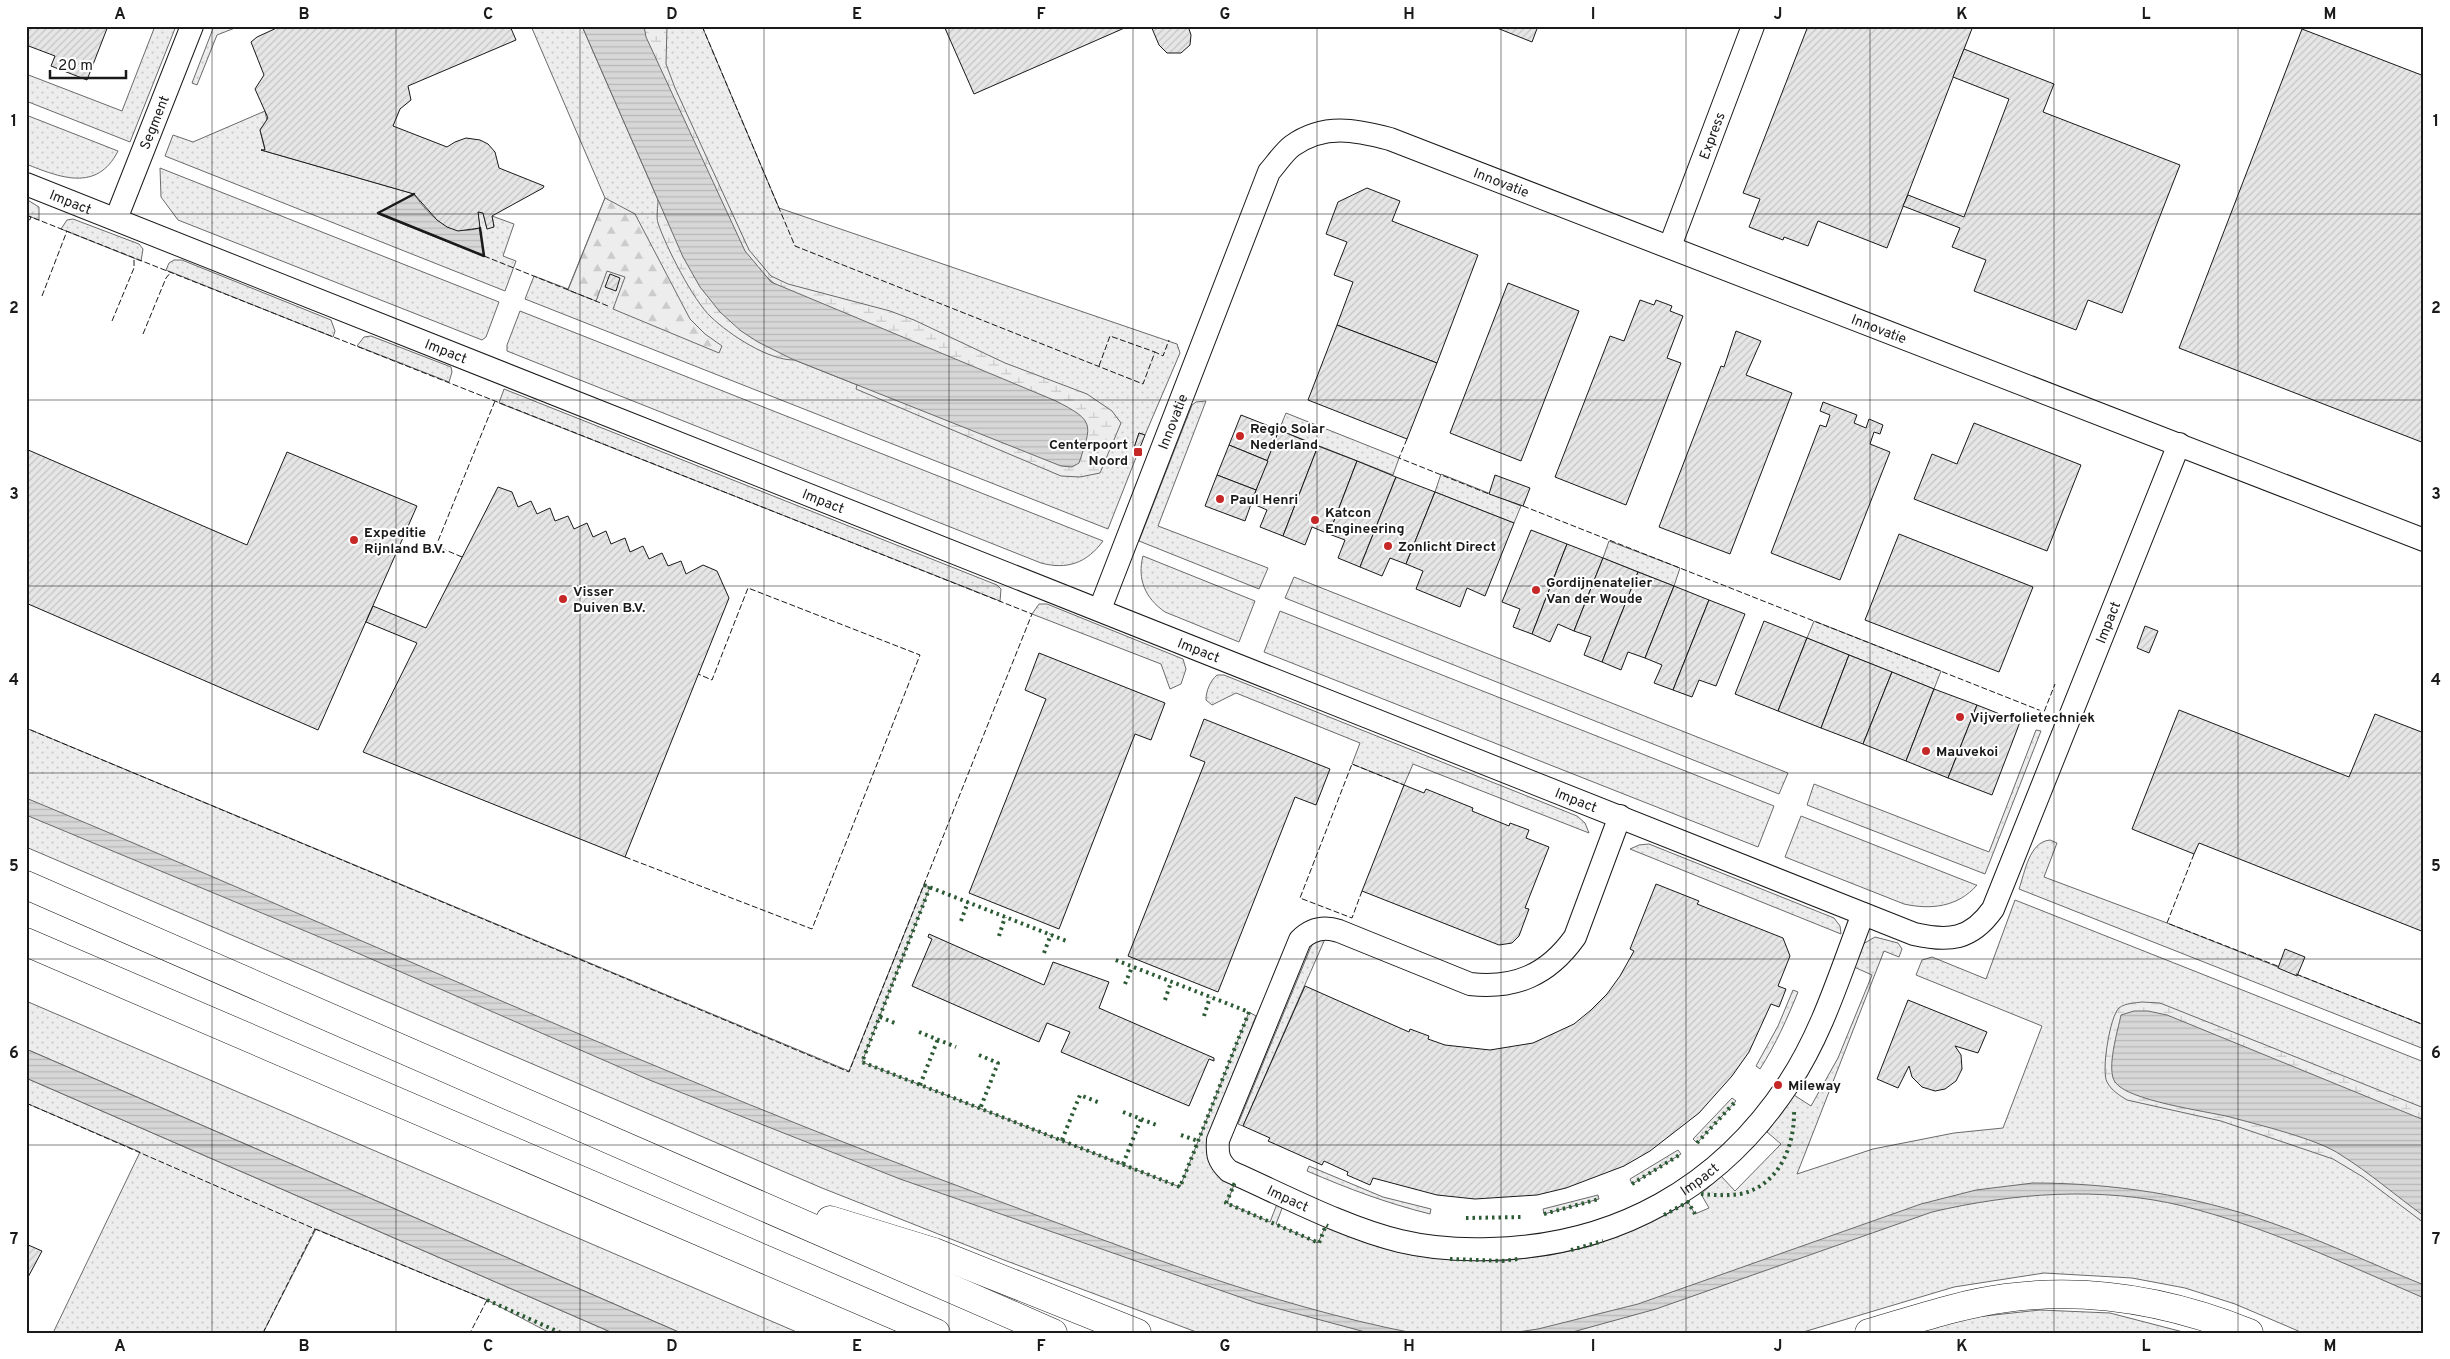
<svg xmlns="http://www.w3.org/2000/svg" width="2450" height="1359" viewBox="0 0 2450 1359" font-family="Overpass,sans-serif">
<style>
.grass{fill:url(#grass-dots);stroke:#6a6a6a}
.forest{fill:url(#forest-firs);stroke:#6a6a6a}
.wetland{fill:url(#wetland-marsh);stroke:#6a6a6a}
.water{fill:url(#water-rules);stroke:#6a6a6a}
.building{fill:url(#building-hatch);stroke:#1a1a1a}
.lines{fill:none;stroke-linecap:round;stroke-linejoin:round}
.street-casing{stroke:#1a1a1a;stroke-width:24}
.highway-casing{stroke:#1a1a1a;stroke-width:29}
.street{stroke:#fff;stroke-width:22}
.highway{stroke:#fff;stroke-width:28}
.hedge{stroke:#2b5a34;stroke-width:4;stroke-dasharray:2.5 4;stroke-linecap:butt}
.fence{stroke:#1a1a1a;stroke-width:1;stroke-dasharray:6 2.5;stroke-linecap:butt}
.wall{stroke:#1a1a1a;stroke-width:2.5}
.grid{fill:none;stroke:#1a1a1a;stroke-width:1;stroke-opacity:0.55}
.poi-dot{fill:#c62828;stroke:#fff;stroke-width:2}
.labels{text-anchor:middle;stroke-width:4;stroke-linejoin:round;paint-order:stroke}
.street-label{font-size:14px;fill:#1a1a1a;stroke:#fff}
.poi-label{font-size:14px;font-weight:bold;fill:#1a1a1a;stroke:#fff;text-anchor:start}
.neatline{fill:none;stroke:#1a1a1a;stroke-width:2}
.grid-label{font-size:16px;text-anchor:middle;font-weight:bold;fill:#1a1a1a}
</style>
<defs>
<pattern id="grass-dots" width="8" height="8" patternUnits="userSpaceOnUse" patternTransform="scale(1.25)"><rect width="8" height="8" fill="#ededed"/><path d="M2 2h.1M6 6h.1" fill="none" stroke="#cbcbcb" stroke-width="1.8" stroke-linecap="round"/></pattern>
<pattern id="forest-firs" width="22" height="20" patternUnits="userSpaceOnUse" patternTransform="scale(1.25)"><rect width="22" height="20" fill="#ededed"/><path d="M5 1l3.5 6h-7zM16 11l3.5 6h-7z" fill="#cbcbcb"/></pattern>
<pattern id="wetland-marsh" width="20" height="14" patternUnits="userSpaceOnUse" patternTransform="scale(1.25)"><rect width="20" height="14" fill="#ededed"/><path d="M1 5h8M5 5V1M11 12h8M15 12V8" fill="none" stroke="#cbcbcb"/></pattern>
<pattern id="water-rules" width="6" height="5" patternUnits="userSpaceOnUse" patternTransform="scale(1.25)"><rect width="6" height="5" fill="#d7d7d7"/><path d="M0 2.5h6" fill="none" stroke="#b8b8b8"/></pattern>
<pattern id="building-hatch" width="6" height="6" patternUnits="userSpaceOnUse" patternTransform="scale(1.25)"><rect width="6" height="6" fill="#e6e6e6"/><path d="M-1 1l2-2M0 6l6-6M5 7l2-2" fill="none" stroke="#c5c5c5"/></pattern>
</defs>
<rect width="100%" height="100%" fill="#fff"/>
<g class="grass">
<polygon points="155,26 176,26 130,142 26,101 26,74 122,111"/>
<polygon points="214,26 240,26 217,35 197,85 192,83"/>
<polygon points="531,26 582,26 683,257 792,359 1061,466 787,290 756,266 644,26 702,26 779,208 1177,344 1180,353 1145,435 1139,433 1134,448 1139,450 1108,529 525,299 534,276 568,289 605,198"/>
<polygon points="265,111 267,121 260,130 265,150 261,150 414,194 378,214 483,256 478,212 483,213 487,229 494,226 492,216 514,224 503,256 516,261 505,291 165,156 173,135 193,142"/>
<path d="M26 115 118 151C97 193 59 177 26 164Z"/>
<polygon points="160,168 499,302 486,337 482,340 178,220 161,197"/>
<polygon points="26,199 39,207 39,220 26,215"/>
<polygon points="73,219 139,244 143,249 141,261 61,229 67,220"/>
<polygon points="174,260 182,260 331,320 335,331 333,337 166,270 169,263"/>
<path d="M520 311 1103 541C1087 563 1067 570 1041 563L507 351V345Z"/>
<polygon points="371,336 451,367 452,372 449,382 357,346 364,337"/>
<polygon points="504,389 997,585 1001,589 1000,601 499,403"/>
<polygon points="1206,401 1158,526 1268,568 1259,589 1139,541 1192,405 1196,402"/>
<polygon points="1286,413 1399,458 1393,475 1279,430"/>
<polygon points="1441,474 1521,506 1514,523 1435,492"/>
<polygon points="1609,541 1680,568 1674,586 1603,558"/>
<path d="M1143 556 1255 601 1239 642 1165 612C1145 598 1137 579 1143 556Z"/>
<polygon points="1294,577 1788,773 1779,794 1285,598"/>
<polygon points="1039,604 1047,604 1183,659 1186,669 1181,684 1170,689 1161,664 1032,614"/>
<polygon points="1280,611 1774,806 1758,847 1264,652"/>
<polygon points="1814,621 1941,671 1934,689 1807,638"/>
<path d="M1217 675H1224L1577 816 1585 823 1589 833 1413 764 1404 785 1352 764 1360 743 1236 693 1212 705 1206 700C1206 691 1210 681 1217 675Z"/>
<path d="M26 728 849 1071 924 885 930 887 862 1062 1180 1187 1249 1012 1256 1016 1209 1135C1204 1163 1215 1167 1234 1185L1227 1203 1270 1222 1277 1204 1283 1206 1276 1224 1318 1243 1326 1225 1463 1260 1502 1261 1551 1255 1591 1246 1632 1230 1688 1202 1695 1214 1709 1208 1701 1194 1721 1176 1735 1191 1781 1144 1767 1132 1794 1095 1811 1106 1838 1058 1872 975 1854 967 1863 944 1875 937 1898 943 1902 949 1899 957 1884 951 1797 1174 1873 1149 1954 1133 2003 1128 2042 1026 1916 975 1922 960 1932 957 1986 979 2015 900 2424 1062V1120L2312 1142 2424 1216V1333H2303L2235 1304 2185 1288 2132 1278 2044 1273 1954 1287 1800 1333H1199L1004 1260 822 1188 26 847Z"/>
<polygon points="2036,730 2041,731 1985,874 1807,805 1814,784 1989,852"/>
<path d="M1801 816 1976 885H1977C1958 907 1931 910 1904 904L1785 857Z"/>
<path d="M2050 840 2057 843 2044 877 2167 923 2424 1025V1049L2019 889C2025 872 2029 842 2050 840Z"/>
<polygon points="1649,844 1834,918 1840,926 1841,934 1630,849 1639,845"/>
<polygon points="1325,939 1243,1126 1238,1124 1310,949 1313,943"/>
<path d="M1793 990 1798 992C1787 1019 1776 1044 1760 1069L1756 1066 1778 1026Z"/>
<polygon points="26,1001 799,1333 681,1333 26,1049"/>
<polygon points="26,1078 613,1333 550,1333 487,1300 316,1229 263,1333 53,1333 140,1152 26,1103"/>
<polygon points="1732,1098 1736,1101 1697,1143 1693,1139"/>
<polygon points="1678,1150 1681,1154 1632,1184 1630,1179"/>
<path d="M1309 1166 1383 1197 1431 1209 1430 1214C1386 1203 1349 1189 1307 1171Z"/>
<polygon points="1598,1195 1599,1199 1544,1214 1543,1209"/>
<polygon points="2040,1310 2110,1313 2187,1333 1903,1333 1975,1317"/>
</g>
<polygon class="forest" points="605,198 635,214 690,319 705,334 722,346 719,353 613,309 625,277 607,271 596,301 568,290"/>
<g class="wetland">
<polygon points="632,26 667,26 666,64 675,88 749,250 771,276 788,284 890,311 914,320 1005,363 1087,394 1112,411 1121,423 1100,473 1080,477 1061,476 856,389 857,385 875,387 785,293 744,257"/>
<path d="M658 200 794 360C768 360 730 335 711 317 693 300 666 247 658 223 656 217 658 207 658 200Z"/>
<path d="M2142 1002 2160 1003 2424 1108V1223L2363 1177 2333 1159 2221 1121 2127 1100C2119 1095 2112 1091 2107 1082 2101 1071 2110 1016 2119 1008 2125 1003 2135 1003 2142 1002Z"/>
</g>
<g class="water">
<path d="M582 26H644L646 37 745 251 771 282 1056 401C1095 421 1092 424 1079 463L1072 467 1061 466 792 359 758 342 741 331 720 312 700 287 683 257Z"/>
<path d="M414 194C430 217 450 237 480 228L484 256 378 213Z"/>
<path d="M26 798C349 932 666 1079 993 1199 1131 1250 1269 1305 1413 1333H1369L1257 1303 900 1179 647 1079 346 948 26 815Z"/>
<path d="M2134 1011H2148L2167 1015 2424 1120V1216C2396 1196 2370 1173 2341 1155 2318 1139 2259 1125 2230 1117 2206 1111 2128 1101 2115 1082 2106 1069 2118 1030 2121 1015Z"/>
<polygon points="26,1049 681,1333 613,1333 26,1078"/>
<path d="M2033 1183C2113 1183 2193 1195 2269 1222 2321 1240 2372 1264 2424 1285V1298C2345 1264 2267 1227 2183 1206 2101 1186 2013 1193 1932 1212L1656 1309 1569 1333H1511L1538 1329 1638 1304 1921 1204 1976 1190Z"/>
</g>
<g class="building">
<polygon points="26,26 108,26 87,80 51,66 55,56 26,45"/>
<polygon points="281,26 510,26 516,40 408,86 411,100 400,109 393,126 447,147 455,142 466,138 480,140 488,144 495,152 499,168 544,186 543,188 492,216 494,227 487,229 483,213 478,212 480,228 458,231 447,227 437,220 414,194 261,150 265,150 264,145 260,130 268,118 255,89 264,75 251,42 257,37"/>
<polygon points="944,26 1129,26 974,94"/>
<polygon points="1151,26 1188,26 1191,35 1190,45 1181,53 1167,53 1159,45"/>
<polygon points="1492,26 1538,26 1532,42"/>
<polygon points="1808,26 1973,26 1887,248 1818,221 1808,246 1784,237 1783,240 1749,227 1760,199 1743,193"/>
<polygon points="2302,29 2424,76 2424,443 2179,348"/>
<polygon points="1964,49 2054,84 2043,112 2180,165 2122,313 2088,300 2076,330 1974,291 1986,260 1952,247 1960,228 1903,206 1908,195 1964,217 2009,99 1953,77"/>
<polygon points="1367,188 1400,201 1392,221 1478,255 1437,363 1337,325 1353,282 1334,275 1347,242 1326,234 1338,202"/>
<polygon points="610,274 620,278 616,291 605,287"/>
<polygon points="1508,283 1579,311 1521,461 1450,433"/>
<polygon points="1640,300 1654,305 1656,300 1672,306 1670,311 1683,316 1667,358 1681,363 1626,505 1555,477 1610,336 1624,341"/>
<polygon points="1337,325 1437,363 1407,439 1308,400"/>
<polygon points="1736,331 1761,341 1746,375 1792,393 1730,554 1659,527 1721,366 1724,367"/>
<polygon points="1823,402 1857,415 1854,423 1866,428 1869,419 1883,425 1880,434 1874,432 1870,444 1890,452 1840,580 1771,553 1820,425 1826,427 1830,415 1820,411"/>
<polygon points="1241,415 1279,430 1268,461 1229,445"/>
<polygon points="1974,423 2081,465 2047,551 1914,499 1932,454 1957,464"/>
<polygon points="1279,430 1318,446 1283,536 1260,527 1267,510 1251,503"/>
<polygon points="1139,433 1145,435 1139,450 1134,448"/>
<polygon points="1229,445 1268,461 1256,490 1217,475"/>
<polygon points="1318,446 1357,461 1329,534 1312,527 1305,545 1283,536"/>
<polygon points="26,449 247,545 287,452 417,506 318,730 26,603"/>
<polygon points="1357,461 1396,477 1360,567 1338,558 1345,540 1329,534"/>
<polygon points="1217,475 1256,490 1245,521 1205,506"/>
<polygon points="1495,475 1530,488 1523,506 1489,494"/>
<polygon points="1396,477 1435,492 1406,564 1390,558 1382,576 1360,567"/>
<polygon points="498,487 512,492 518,507 531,501 537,514 550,508 555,521 568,516 574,529 587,523 593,537 606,531 611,544 625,538 630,552 643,546 649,559 662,553 668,566 681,561 686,574 703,565 717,571 729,598 625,857 363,752 417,643 366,622 373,606 426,628"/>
<polygon points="1435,492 1514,523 1485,596 1467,588 1460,607 1416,589 1423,571 1406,564"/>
<polygon points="1531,530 1567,544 1532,634 1513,627 1520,609 1502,602"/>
<polygon points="1899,534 2033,587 1999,672 1865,620"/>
<polygon points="1567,544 1603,558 1574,631 1558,624 1550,642 1532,634"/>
<polygon points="1603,558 1638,572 1602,662 1584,655 1591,637 1574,631"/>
<polygon points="1638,572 1674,586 1645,658 1628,652 1621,670 1602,662"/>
<polygon points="1674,586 1709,600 1673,690 1654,683 1662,665 1645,658"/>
<polygon points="1709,600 1745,614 1716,686 1699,680 1692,697 1673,690"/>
<polygon points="1764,621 1807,638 1778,711 1735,694"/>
<polygon points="2145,626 2158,631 2149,653 2137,648"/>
<polygon points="1807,638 1849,655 1821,728 1778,711"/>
<polygon points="1039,653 1165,703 1151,740 1135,734 1059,929 969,893 1046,699 1025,690"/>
<polygon points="1849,655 1892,672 1863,744 1821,728"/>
<polygon points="1892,672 1934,689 1906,761 1863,744"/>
<polygon points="1934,689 1977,705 1948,778 1906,761"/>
<polygon points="1977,705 2020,722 1992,795 1948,778"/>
<polygon points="2179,710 2349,777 2375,714 2424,733 2424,932 2199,843 2194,854 2132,829"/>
<polygon points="1204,719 1330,769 1316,805 1295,797 1218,992 1128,956 1205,762 1190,756"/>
<polygon points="1404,785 1424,793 1426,789 1473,808 1472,811 1509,826 1510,823 1529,830 1526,838 1549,847 1525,908 1529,909 1519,936 1512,943 1499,945 1362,891"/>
<polygon points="1656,884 1699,901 1697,904 1783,938 1790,956 1778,986 1786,989 1779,1007 1771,1004 1749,1052 1732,1076 1699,1113 1650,1151 1624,1166 1566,1188 1537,1195 1475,1199 1437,1195 1373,1178 1370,1185 1347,1175 1348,1172 1324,1161 1322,1165 1268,1141 1270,1138 1243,1126 1305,986 1409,1032 1410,1029 1429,1036 1428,1039 1445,1045 1490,1050 1533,1043 1574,1024 1591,1010 1607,994 1620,976 1634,951 1630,949"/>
<polygon points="929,934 1044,985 1053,962 1109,982 1099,1008 1214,1058 1214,1061 1209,1059 1189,1106 1061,1052 1070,1032 1047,1023 1039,1042 912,986 932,939 928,937"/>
<polygon points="2285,949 2305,957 2297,976 2278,968"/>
<polygon points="1908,1000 1987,1032 1978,1053 1955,1046 1961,1055 1962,1069 1956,1081 1945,1089 1935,1091 1922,1087 1912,1077 1909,1066 1898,1088 1877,1079"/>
<polygon points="26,1244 42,1251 26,1281"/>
</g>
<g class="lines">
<defs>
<g id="street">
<path id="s1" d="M26 184 1914 934C1949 942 1971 940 1993 909L2179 444"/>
<path id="s2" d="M116 219 192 26"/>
<path id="s3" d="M1670 246 1753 26"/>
<path id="s4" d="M1100 609 1269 172C1276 164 1284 152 1292 146 1324 123 1356 130 1390 139L2424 540"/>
<path id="s5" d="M1620 816 1575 937C1548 975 1515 989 1470 984L1339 931C1324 926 1311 929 1300 940L1218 1140C1217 1154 1218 1161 1229 1171 1281 1194 1345 1228 1400 1241 1429 1248 1460 1250 1490 1249 1616 1246 1720 1188 1789 1083 1823 1032 1841 970 1863 914"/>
</g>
<g id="highway">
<polyline points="26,885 1053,1333"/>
<polyline points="26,942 936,1333"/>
<polyline points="830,1220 934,1252 1137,1333"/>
<path d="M1869 1333C1914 1320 1960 1304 2006 1298 2089 1287 2172 1302 2249 1333"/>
</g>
</defs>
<use href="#street" class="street-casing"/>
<use href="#highway" class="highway-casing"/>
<use href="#street" class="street"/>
<use href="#highway" class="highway"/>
<g class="hedge">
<polyline points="924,885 1069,942"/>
<polyline points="930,887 862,1062 1180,1187 1249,1012 1113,959"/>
<polyline points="961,921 968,902"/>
<polyline points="999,936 1005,917"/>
<polyline points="1044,953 1051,934"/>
<polyline points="1125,984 1132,967"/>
<polyline points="1165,1000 1171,982"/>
<polyline points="1204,1016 1210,997"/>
<polyline points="880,1017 897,1024"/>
<polyline points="919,1032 956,1047"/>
<polyline points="979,1055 998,1063 980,1109"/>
<polyline points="920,1085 938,1039"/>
<polyline points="1123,1112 1159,1126"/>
<polyline points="1181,1135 1198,1141"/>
<polyline points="1062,1140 1080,1095 1100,1103"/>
<polyline points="1697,1143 1736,1101"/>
<polyline points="1123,1164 1141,1119"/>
<polyline points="1232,1184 1234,1185 1226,1203 1319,1243 1326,1225 1328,1226"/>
<polyline points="1632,1184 1681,1154"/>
<path d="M1701 1194C1714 1195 1727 1196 1740 1194 1779 1186 1795 1146 1794 1110"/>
<polyline points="1544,1214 1599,1199"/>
<polyline points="1664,1215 1688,1202 1695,1214"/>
<polyline points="1466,1218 1524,1217"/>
<polyline points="1571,1250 1603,1241"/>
<polyline points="1450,1259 1502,1261 1518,1259"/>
<polyline points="487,1300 561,1333"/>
</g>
<g class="fence">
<polyline points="702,26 795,246 1143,384 1155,352 1163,356 1169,340"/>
<polyline points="26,215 1032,614 849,1072 26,728"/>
<polyline points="26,228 31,217"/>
<polyline points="484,256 608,306"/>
<polyline points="42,296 67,231"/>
<polyline points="112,321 134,268 134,258"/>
<polyline points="143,334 166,278 171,272"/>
<polyline points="1099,366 1110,336 1155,352"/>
<polyline points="1407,439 1399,458 1489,494"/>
<polyline points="1523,506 2044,712 2055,684"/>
<polyline points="462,557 436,546 495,401"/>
<polyline points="2194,854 2167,923 2280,967"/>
<polyline points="625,857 812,929 920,655 748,588 712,680 698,674"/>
<polyline points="1362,891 1352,918 1300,898 1352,764 1404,785"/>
<polyline points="2296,974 2424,1025"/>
<polyline points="26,1103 315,1229 487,1300 470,1333"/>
<polyline points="263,1333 315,1229"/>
</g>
<polyline class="wall" points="414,194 378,213 484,256 480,228"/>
</g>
<path class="grid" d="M212 26V1333M396 26V1333M580 26V1333M764 26V1333M949 26V1333M1133 26V1333M1317 26V1333M1501 26V1333M1686 26V1333M1870 26V1333M2054 26V1333M2238 26V1333M26 214H2424M26 400H2424M26 586H2424M26 773H2424M26 959H2424M26 1145H2424"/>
<g class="poi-dot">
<circle cx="1240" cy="436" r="5"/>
<rect x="1133" y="447" width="10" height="10" rx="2.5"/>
<circle cx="1220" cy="499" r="5"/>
<circle cx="1315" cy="520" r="5"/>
<circle cx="354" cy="540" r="5"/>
<circle cx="1388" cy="546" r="5"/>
<circle cx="1536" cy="590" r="5"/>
<circle cx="563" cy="599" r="5"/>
<circle cx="1960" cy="717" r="5"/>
<circle cx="1926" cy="751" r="5"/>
<circle cx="1778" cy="1085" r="5"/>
</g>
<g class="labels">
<g class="street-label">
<text dy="5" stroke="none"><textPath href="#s2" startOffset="104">Segment</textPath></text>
<text dy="5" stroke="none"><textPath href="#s3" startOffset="118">Express</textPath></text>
<text dy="5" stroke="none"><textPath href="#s4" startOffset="725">Innovatie</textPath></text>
<text dy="5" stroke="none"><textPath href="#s1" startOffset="48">Impact</textPath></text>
<text dy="5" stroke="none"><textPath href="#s4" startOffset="1130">Innovatie</textPath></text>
<text dy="5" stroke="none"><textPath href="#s1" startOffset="452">Impact</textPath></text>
<text dy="5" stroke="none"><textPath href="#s4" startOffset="201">Innovatie</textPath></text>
<text dy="5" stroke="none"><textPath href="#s1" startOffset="858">Impact</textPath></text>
<text dy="5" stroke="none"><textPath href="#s1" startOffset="2430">Impact</textPath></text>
<text dy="5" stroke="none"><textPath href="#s1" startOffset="1262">Impact</textPath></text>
<text dy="5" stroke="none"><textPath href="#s1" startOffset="1668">Impact</textPath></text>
<text dy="5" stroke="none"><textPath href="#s5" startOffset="1185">Impact</textPath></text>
<text dy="5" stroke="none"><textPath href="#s5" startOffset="750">Impact</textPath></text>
</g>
<g class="poi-label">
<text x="1250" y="433">Regio Solar<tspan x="1250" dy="16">Nederland</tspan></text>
<text x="1128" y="449" text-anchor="end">Centerpoort<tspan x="1128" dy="16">Noord</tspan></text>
<text x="1230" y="504">Paul Henri</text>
<text x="1325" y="517">Katcon<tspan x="1325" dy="16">Engineering</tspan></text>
<text x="364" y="537">Expeditie<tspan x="364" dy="16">Rijnland B.V.</tspan></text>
<text x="1398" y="551">Zonlicht Direct</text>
<text x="1546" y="587">Gordijnenatelier<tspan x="1546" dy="16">Van der Woude</tspan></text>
<text x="573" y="596">Visser<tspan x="573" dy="16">Duiven B.V.</tspan></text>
<text x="1970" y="722">Vijverfolietechniek</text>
<text x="1936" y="756">Mauvekoi</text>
<text x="1788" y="1090">Mileway</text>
</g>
</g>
<rect width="2450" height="1359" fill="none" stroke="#ffffff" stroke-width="55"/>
<path d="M50 70v8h76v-8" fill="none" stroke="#1a1a1a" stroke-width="2.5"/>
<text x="58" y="70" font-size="15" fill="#1a1a1a" stroke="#ffffff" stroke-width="4" paint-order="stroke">20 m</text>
<rect x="28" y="28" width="2394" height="1304" class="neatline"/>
<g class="grid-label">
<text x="120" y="19">A</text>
<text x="304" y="19">B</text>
<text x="488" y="19">C</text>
<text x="672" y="19">D</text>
<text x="857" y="19">E</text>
<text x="1041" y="19">F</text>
<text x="1225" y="19">G</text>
<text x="1409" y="19">H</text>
<text x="1593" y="19">I</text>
<text x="1778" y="19">J</text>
<text x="1962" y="19">K</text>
<text x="2146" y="19">L</text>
<text x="2330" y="19">M</text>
<text x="14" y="126">1</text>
<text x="2436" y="126">1</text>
<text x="14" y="313">2</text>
<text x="2436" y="313">2</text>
<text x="14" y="499">3</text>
<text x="2436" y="499">3</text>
<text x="14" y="685">4</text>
<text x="2436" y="685">4</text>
<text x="14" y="871">5</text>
<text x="2436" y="871">5</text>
<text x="14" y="1058">6</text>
<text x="2436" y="1058">6</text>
<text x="14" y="1244">7</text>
<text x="2436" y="1244">7</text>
<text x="120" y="1351">A</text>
<text x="304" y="1351">B</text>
<text x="488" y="1351">C</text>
<text x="672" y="1351">D</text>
<text x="857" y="1351">E</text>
<text x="1041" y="1351">F</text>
<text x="1225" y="1351">G</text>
<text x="1409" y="1351">H</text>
<text x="1593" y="1351">I</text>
<text x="1778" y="1351">J</text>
<text x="1962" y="1351">K</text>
<text x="2146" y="1351">L</text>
<text x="2330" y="1351">M</text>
</g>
</svg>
